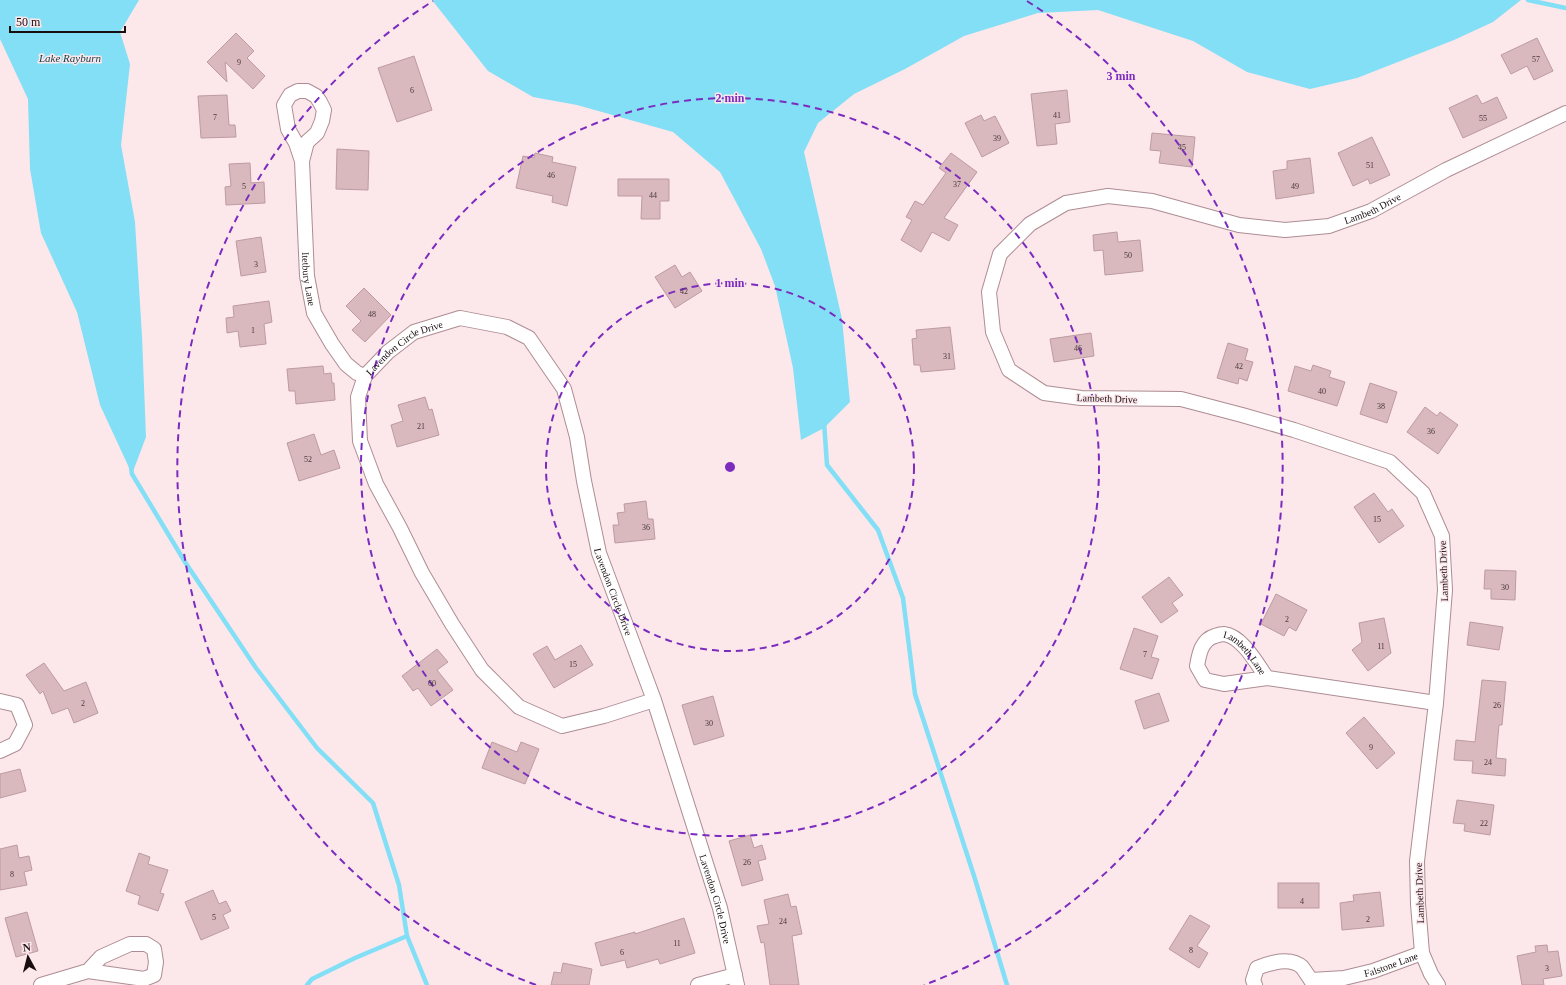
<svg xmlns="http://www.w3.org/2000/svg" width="1566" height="985" viewBox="0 0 1566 985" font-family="Georgia,serif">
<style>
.water{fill:#83dff5}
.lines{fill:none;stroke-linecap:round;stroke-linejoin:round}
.stream{stroke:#83dff5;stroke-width:4.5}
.building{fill:#d9b8be;stroke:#bc9ba1}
.street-casing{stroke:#ad8d93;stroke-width:16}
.street{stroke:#fff;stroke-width:14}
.ring{fill:none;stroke:#7b2cbf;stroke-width:2;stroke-dasharray:7 5}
.labels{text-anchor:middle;stroke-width:3;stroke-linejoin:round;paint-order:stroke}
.number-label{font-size:8px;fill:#48383b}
.street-label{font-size:10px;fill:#180d0f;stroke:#fce7eb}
.water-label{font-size:11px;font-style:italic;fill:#154049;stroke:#fce7eb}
.centre{fill:#7b2cbf;stroke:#fce7eb;stroke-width:2}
.ring-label{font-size:12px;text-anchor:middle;font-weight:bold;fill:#7b2cbf;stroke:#fce7eb;stroke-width:3;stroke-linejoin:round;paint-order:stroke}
</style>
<rect width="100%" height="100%" fill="#fce7eb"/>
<g class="water">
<polygon points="0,0 139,0 120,32 130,64 121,145 135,222 142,336 146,437 132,474 100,405 77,312 41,233 30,169 28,99 0,39"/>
<polygon points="432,0 1521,0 1493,22 1454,40 1357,78 1310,89 1247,72 1193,41 1098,10 1038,13 964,36 905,69 854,94 818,123 804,152 842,319 850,402 824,428 801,440 793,368 775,286 761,249 720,172 673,132 577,105 533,97 488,71"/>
</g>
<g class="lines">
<g class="stream">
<polyline points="1528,0 1566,8"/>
<polyline points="824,422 827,465 878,530 903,598 915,694 975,879 1007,985"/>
<polyline points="131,467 132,474 185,562 256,668 317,748 373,803 399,885 407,936 427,985"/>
<polyline points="307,985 312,979 355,958 407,936"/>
</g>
</g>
<g class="building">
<polygon points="236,33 254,51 247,58 265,76 253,89 225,62 227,82 207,62"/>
<polygon points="1537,38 1553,71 1534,80 1527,66 1511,74 1501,55"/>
<polygon points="414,56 432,110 397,122 378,68"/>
<polygon points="1067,90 1070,122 1055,124 1057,144 1037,146 1031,94"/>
<polygon points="227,95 229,125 235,125 236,137 201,138 198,96"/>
<polygon points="1477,95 1482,104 1497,97 1507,118 1463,138 1449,108"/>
<polygon points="981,115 984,121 995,116 1009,143 982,157 965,123"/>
<polygon points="1152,133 1195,137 1192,167 1159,163 1161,151 1150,150"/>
<polygon points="1372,137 1390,175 1370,184 1368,179 1353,186 1338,153"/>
<polygon points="337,149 369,151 368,190 336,189"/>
<polygon points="535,153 553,157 552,162 576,167 567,206 552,202 553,196 516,188 523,156 534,158"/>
<polygon points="951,153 977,172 944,218 958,225 949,241 932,232 921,252 901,240 912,220 906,217 915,201 923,205 946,173 939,168"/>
<polygon points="1310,158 1314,193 1276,199 1273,171 1287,169 1287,161"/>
<polygon points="250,163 251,183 264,182 265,203 226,205 225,187 231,186 229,164"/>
<polygon points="618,179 669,179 669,201 660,201 660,219 641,219 642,196 618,196"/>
<polygon points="1117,232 1118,242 1140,240 1143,271 1105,275 1103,250 1094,251 1093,235"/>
<polygon points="261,237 266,272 241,276 236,241"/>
<polygon points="675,265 682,277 690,272 702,291 675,308 655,277"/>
<polygon points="364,288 391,315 365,342 352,330 361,321 346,306"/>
<polygon points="269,301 272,322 264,324 266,344 240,347 238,331 227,333 226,318 234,317 233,306"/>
<polygon points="950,327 955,369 921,372 920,365 914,365 912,339 917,338 916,330"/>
<polygon points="1091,333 1094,356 1054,362 1050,339"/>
<polygon points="1228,343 1248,349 1245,360 1253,362 1247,381 1239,378 1238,384 1217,378"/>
<polygon points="1313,365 1331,371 1329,377 1345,382 1337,406 1288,391 1295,366 1311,371"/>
<polygon points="323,366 324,374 331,373 332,383 334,383 335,400 296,404 295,391 289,391 287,369"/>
<polygon points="1370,383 1397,392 1387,423 1360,414"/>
<polygon points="425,397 429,410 432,409 439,435 397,447 391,425 403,421 398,405"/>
<polygon points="1425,407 1437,416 1440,412 1458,425 1438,454 1407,432"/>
<polygon points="314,434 321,455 334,450 340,468 299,481 287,443"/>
<polygon points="1374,493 1388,512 1392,509 1404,526 1379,543 1354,507"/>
<polygon points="646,501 648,519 653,519 655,539 615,543 613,525 619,525 617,513 625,512 624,504"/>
<polygon points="1485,570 1516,571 1515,600 1491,599 1491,589 1484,589"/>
<polygon points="1169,577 1183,595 1172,603 1178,611 1161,623 1142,597"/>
<polygon points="1276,594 1307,610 1296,631 1289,627 1284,636 1261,624"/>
<polygon points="1384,618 1391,653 1368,671 1352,650 1362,642 1359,623"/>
<polygon points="1470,622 1503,627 1499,650 1467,645"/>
<polygon points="1134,628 1158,636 1151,657 1159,659 1152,679 1120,669"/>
<polygon points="581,645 593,665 554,688 533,654 547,646 555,660"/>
<polygon points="437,649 448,662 437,670 453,690 431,706 418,688 413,691 402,676"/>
<polygon points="44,663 64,691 86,682 98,713 74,723 68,708 52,714 43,691 40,694 26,675"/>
<polygon points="1482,680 1506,682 1502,725 1499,725 1496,758 1506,759 1505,776 1472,773 1473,761 1454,760 1456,740 1475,742"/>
<polygon points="1159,693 1169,721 1144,729 1135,701"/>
<polygon points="713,696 724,736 694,745 682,705"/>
<polygon points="1364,717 1395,753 1377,769 1346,733"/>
<polygon points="492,742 517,752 521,742 539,749 525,784 482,768"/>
<polygon points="20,769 26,791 0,798 0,774"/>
<polygon points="1457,800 1494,805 1490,835 1464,831 1465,824 1453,823"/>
<polygon points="750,835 754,848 762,845 766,859 758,861 763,880 742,886 729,841"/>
<polygon points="17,845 19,858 29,856 32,870 24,872 27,885 0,890 0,849"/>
<polygon points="139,853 150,857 148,864 168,870 160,893 164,894 158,911 138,904 140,896 126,891"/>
<rect x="1278" y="883" width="41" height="25"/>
<polygon points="213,890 219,904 226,901 231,911 223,915 229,928 201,940 185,902"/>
<polygon points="1380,892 1384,926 1342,930 1340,903 1354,901 1353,895"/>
<polygon points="788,894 791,907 796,906 802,934 792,936 799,985 770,985 764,942 761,943 757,926 769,924 764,900"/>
<polygon points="27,912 38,951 16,957 5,918"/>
<polygon points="1190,915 1210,926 1197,946 1208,953 1199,968 1169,949"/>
<polygon points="684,918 695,953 660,964 658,959 627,968 625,960 601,966 595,943 635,932 635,934"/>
<polygon points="1547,945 1548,952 1558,951 1562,976 1543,979 1544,985 1522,985 1517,956 1536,952 1535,946"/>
<polygon points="563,963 592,969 589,985 551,985 554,972 561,973"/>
</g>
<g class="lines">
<defs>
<g id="street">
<path id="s1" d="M302 161 296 143 288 129 284 105 290 95 298 91H307L316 96 320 102 324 110 322 121 317 133 307 142 302 161 307 276 314 313 332 344 346 364 357 373 365 376"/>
<path id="s2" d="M1267 678 1224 684 1205 680 1197 666C1199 655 1201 640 1215 636 1218 635 1221 634 1224 634 1242 636 1257 664 1267 678L1436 703"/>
<path id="s3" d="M654 700 604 716 562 726 519 707 482 670 452 624 422 573 400 528 376 484 360 441 358 397 365 376 388 352 414 332 460 318 507 327 529 338 564 389 577 437 584 481 599 553 654 700 720 908 737 985"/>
<polyline points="0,701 17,705 25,725 15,744 0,751"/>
<path id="s4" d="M1311 980 1344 978 1373 971 1422 953"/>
<polyline points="41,985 88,971 144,979 154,975 156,962 154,949 146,944 130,944 101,957 88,971"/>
<polyline points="698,985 735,975"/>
<path d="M1255 985 1253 980 1257 968C1270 963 1290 956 1302 967 1305 971 1308 976 1311 980"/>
<path id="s5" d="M1438 985 1431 974 1422 953 1418 904 1417 861 1436 703 1445 590 1442 536 1423 493 1390 462 1294 430 1242 415 1181 399 1081 398 1044 393 1009 370 993 332 989 292 1000 254 1030 224 1066 203 1108 196 1152 201 1239 225 1285 230 1329 226 1371 211 1446 170 1566 113"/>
</g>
</defs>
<use href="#street" class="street-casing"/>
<use href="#street" class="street"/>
</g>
<g class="ring">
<circle cx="730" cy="467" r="184"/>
<circle cx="730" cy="467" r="369"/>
<path d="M536 985A553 553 0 0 1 433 1M1027 1A553 553 0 0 1 924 985"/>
</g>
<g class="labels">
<g class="number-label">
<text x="1536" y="62">57</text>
<text x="239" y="65">9</text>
<text x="412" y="93">6</text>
<text x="1057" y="118">41</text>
<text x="215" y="120">7</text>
<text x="1483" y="121">55</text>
<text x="997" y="141">39</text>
<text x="1182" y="150">45</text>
<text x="1370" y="168">51</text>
<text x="551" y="178">46</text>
<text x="957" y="187">37</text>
<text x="244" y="189">5</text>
<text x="1295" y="189">49</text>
<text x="653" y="198">44</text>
<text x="1128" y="258">50</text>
<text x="256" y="267">3</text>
<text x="684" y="294">42</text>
<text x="372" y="317">48</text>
<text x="253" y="333">1</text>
<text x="1078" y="351">46</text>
<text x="947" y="359">31</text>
<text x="1239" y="369">42</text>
<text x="1322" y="394">40</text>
<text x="1381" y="409">38</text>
<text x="421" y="429">21</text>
<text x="1431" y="434">36</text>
<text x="308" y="462">52</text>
<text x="1377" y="522">15</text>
<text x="646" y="530">36</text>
<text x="1505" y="590">30</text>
<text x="1287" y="622">2</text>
<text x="1381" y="649">11</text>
<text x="1145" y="657">7</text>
<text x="573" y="667">15</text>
<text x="432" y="686">60</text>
<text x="83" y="706">2</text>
<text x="1497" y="708">26</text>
<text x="709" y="726">30</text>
<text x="1371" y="750">9</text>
<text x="1488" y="765">24</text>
<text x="1484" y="826">22</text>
<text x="747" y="865">26</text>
<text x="12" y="877">8</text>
<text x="1302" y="904">4</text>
<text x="214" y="920">5</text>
<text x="1368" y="922">2</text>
<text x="783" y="924">24</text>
<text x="677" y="946">11</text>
<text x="1191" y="953">8</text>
<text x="622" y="955">6</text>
<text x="1547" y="971">3</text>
</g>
<g class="street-label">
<text dy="4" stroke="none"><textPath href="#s5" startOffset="1464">Lambeth Drive</textPath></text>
<text dy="4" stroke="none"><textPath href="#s1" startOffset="291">Itetbury Lane</textPath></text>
<text dy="4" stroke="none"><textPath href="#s3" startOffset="571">Lavendon Circle Drive</textPath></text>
<text transform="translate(1107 398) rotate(2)" y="4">Lambeth Drive</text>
<text transform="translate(1443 571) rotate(-92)" y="4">Lambeth Drive</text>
<text dy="4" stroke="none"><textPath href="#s3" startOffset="979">Lavendon Circle Drive</textPath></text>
<text dy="4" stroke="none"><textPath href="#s2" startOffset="154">Lambeth Lane</textPath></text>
<text transform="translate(1419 893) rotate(-92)" y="4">Lambeth Drive</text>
<text dy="4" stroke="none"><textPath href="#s3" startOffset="1303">Lavendon Circle Drive</textPath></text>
<text dy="4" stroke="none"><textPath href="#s4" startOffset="82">Falstone Lane</textPath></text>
</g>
<g class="water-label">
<text x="70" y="62">Lake Rayburn</text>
</g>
</g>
<circle cx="730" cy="467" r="6" class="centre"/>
<g class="ring-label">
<text x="1121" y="80">3 min</text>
<text x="730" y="102">2 min</text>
<text x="730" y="287">1 min</text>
</g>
<g transform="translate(28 957) rotate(353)" stroke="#fce7eb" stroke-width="3" paint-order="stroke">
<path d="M0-3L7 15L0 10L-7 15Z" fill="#180d0f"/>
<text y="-6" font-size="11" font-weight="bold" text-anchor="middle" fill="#180d0f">N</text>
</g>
<path d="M10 26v6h115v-6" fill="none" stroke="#180d0f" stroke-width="2"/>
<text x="16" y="26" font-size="12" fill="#180d0f" stroke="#fce7eb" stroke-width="3" paint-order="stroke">50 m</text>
</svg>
